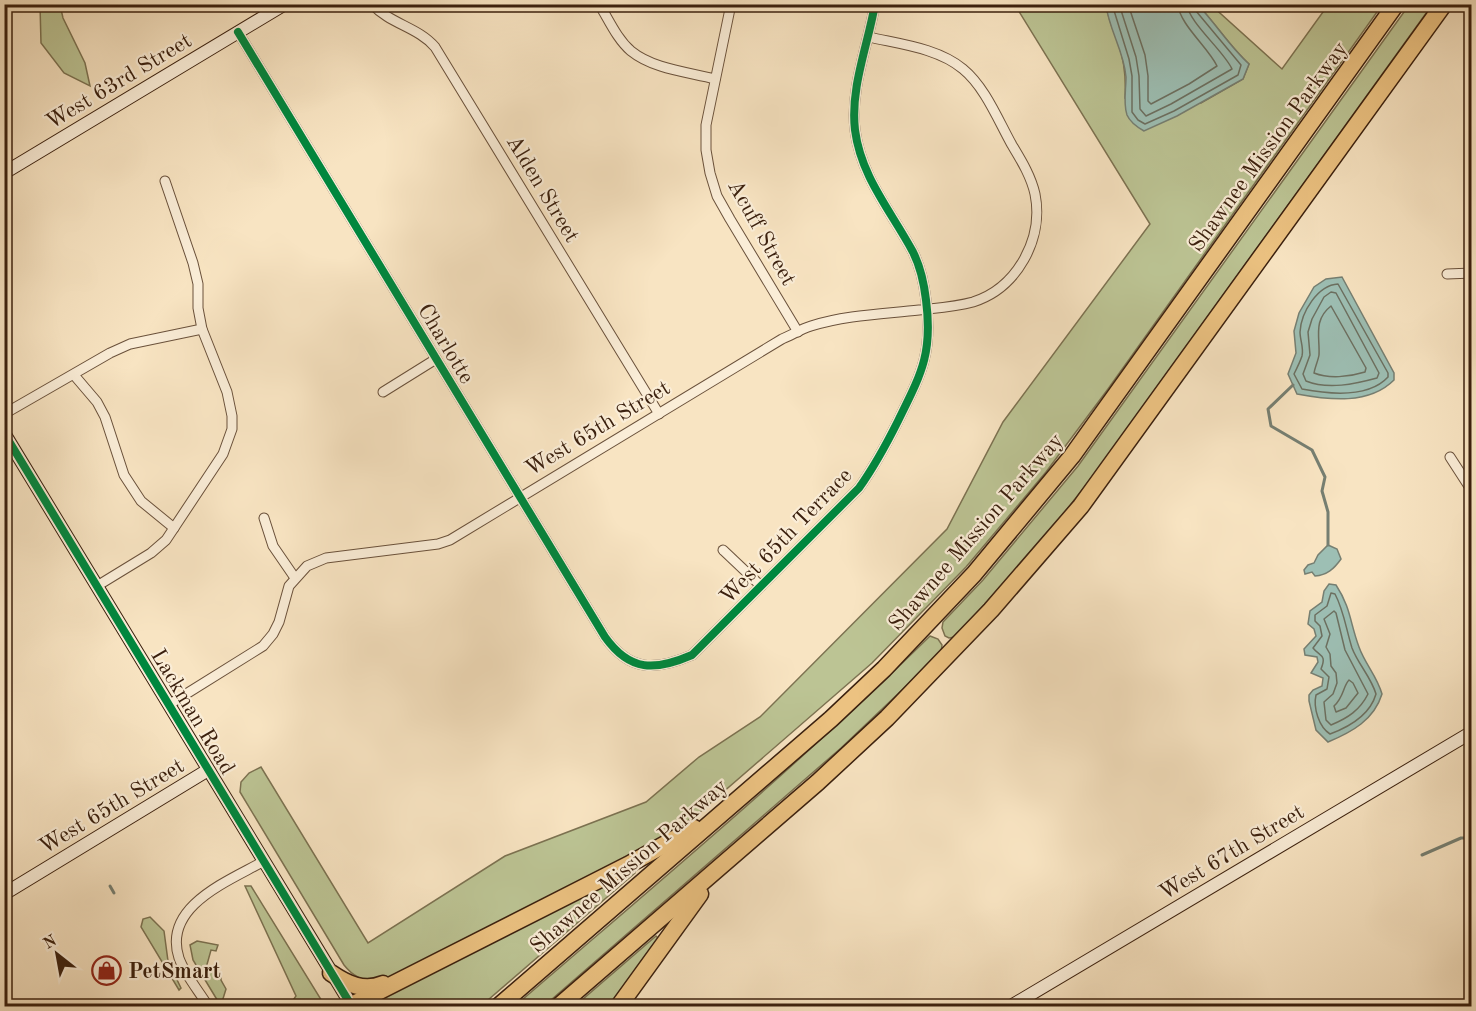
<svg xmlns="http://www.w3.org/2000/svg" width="1476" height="1011" viewBox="0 0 1476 1011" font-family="'Old Standard TT',serif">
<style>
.green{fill:#bcc494;stroke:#7c7251;stroke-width:1.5}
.water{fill:#9dbfb4;stroke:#767f72;stroke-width:1.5}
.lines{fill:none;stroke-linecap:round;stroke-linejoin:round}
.shore{stroke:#6c7061;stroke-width:1.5}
.stream{stroke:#767f72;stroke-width:3}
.street-casing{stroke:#6a513b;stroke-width:11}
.secondary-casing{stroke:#3b200e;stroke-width:14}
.highway-casing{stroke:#3b200e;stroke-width:19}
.street{stroke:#faedd7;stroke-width:9}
.secondary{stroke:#faedd7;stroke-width:12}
.highway{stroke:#ecc281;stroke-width:16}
.cycleway-casing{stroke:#faedd7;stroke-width:11}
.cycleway{stroke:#00873e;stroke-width:8}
.labels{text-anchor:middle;stroke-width:4.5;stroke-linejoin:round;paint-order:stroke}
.street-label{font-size:22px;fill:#3b200e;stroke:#faedd7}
.poi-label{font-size:22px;font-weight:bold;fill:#3b200e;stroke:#faedd7;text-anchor:start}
</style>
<rect width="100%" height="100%" fill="#f8e4c2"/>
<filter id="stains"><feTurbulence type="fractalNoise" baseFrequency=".00333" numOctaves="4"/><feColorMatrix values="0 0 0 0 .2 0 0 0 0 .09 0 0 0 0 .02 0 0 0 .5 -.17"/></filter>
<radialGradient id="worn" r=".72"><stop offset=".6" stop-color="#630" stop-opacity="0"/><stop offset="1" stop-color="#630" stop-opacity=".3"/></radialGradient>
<g class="green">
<polygon points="40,5 60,5 63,18 85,63 90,86 64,73 41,43"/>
<path d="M1015 5H1106C1108 19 1114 32 1119 46 1125 63 1126 80 1125 98L1201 103 1243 79 1249 64C1230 47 1216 24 1198 5H1211L1282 69 1328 5H1382L1108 389 1046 472 966 567 872 663 699 813 654 843 386 980C369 984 355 979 344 965L240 792 241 782 249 773 261 767 368 943 505 856 646 802 699 757 760 717 947 529 1003 422 1150 224Z"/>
<polygon points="1409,5 1432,5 1093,476 1046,536 955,637 949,638 945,636 942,628 943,622 983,580 1078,466"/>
<path d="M930 636 938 639 942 645 941 653 841 748 544 1006H515C655 885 798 766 930 636Z"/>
<polygon points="630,867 635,873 481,1006 371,1006 371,1004"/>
<polygon points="245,886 251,886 325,1006 289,1006 296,996"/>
<polygon points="150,917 164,931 168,961 181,988 179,990 141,927 143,919"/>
<polygon points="656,936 659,939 613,1006 575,1006"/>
<polygon points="197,941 218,945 216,951 211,950 206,968 221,972 221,980 226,989 222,1002 219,1003 193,960 190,945"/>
</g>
<g class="water">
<path d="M1106 5H1198C1216 24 1230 47 1249 64L1243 79 1177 116 1144 131C1137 127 1130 122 1127 115 1123 104 1126 89 1126 77 1124 51 1109 30 1106 5Z"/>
<path d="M1342 277 1394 373V380C1369 405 1329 400 1297 394L1288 374 1296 353 1294 331 1299 313 1314 287 1326 279Z"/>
<path d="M1328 545 1337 549 1341 559C1334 569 1327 575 1315 576L1312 572 1305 574 1304 570 1308 565 1314 563 1318 555Z"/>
<path d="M1329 584 1336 585C1351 608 1350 623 1359 647 1365 664 1377 676 1382 694 1374 720 1352 732 1328 742L1316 730 1309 701V695L1313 690 1322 686 1323 678 1311 673 1318 662 1317 657 1305 655 1304 649 1316 636 1314 629 1308 624 1310 611 1322 602 1324 591Z"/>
</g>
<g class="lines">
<g class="shore">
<polyline points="1112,4 1129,59 1132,76 1132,112 1138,120 1145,124 1174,111 1238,75 1241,65 1196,11 1194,4"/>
<path d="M1119 4 1136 57 1139 76 1140 109 1146 116 1171 104 1232 69C1224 51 1188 22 1187 4"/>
<path d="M1128 4 1145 55 1148 76V101L1151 104 1189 84 1217 66C1208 47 1179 24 1178 4"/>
<path d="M1338 284 1388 373V377C1368 399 1328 394 1302 389L1294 374C1297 368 1300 362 1302 356 1304 348 1300 340 1300 332 1301 312 1318 285 1338 284Z"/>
<path d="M1331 292 1336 293 1379 373 1377 378C1355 384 1328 390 1306 381L1303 374 1310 355 1308 332 1312 319 1324 297Z"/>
<path d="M1331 306 1366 368 1365 372C1349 377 1329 379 1314 373 1315 367 1318 361 1319 355 1320 337 1313 320 1331 306Z"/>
<path d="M1331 593 1335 594C1344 611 1346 629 1352 648 1358 664 1371 677 1376 694 1370 715 1349 727 1330 734 1319 727 1313 708 1316 695L1327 689 1329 677 1321 669C1327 654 1320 657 1313 648L1322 636 1320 626 1315 621V615L1327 606Z"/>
<path d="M1334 611 1336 613 1345 650 1368 694C1360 710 1348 718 1331 725L1326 720 1324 702 1333 694 1337 683 1336 673 1331 666 1330 654 1326 647 1330 634 1324 619Z"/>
<path d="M1349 680 1353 683 1358 693 1346 708 1336 712 1334 706C1344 697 1343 686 1349 680Z"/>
</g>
<g class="stream">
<polyline points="1293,385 1268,409 1271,426 1312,450 1325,477 1322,491 1328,512 1328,545"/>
<polyline points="1422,855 1461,838 1472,838"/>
<polyline points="110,886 114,893"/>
</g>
<defs>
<g id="street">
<path d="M372 4C390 24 418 27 435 47L659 414"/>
<path d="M599 4C609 20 617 39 631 51 653 69 688 72 715 79"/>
<polyline points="731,4 706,125 706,150 710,173 717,196 730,219 798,332"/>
<path d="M238 32 605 637C630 672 655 671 692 655L859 488C874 467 886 445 898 421 921 374 933 354 926 300 924 283 921 268 913 252 891 211 861 177 855 130 850 88 868 45 875 4"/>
<polyline points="1447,274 1472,273"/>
<polyline points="74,375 97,402 105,417 124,475 141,501 174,528"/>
<polyline points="383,392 436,359"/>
<polyline points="4,414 110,353 130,344 202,329"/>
<polyline points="1450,457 1472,491"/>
<polyline points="264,518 273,546 295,578"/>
<polyline points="723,550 761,586"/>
<polyline points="97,586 151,553 166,540 223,454 232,429 232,416 227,392 202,329 198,308 198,284 193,263 165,181"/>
<path d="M170 704 263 646 273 634 279 622 289 586 307 566 326 558 438 544 450 540 782 339C792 335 801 329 811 326 846 315 883 314 919 310 937 308 955 307 973 302 1017 288 1044 239 1035 194 1031 176 1021 160 1012 145 998 120 985 87 963 69 938 48 899 44 869 37"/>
<path d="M208 1006C199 991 185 975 179 958 162 906 229 881 264 861"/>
</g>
<g id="secondary">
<polyline points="4,173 285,4"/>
<polyline points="4,433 352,1006"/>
<polyline points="4,894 208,770"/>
<polyline points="1011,1006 1472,732"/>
</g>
<g id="highway">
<path d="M331 973C347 984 364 992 383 984"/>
<polyline points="350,1006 628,865 694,828"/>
<polyline points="499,1006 831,719 884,669 974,574 1072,456 1396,4"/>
<polyline points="559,1006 818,782 887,718 991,610 1081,506 1444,4"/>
<polyline points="619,1006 700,894"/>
</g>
</defs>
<use href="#street" class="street-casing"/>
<use href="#secondary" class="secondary-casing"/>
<use href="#highway" class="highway-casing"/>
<use href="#street" class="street"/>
<use href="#secondary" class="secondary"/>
<use href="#highway" class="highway"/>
<defs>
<g id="cycleway">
<path d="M238 32 605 637C630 672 655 671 692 655L859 488C874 467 886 445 898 421 921 374 933 354 926 300 924 283 921 268 913 252 891 211 861 177 855 130 850 88 868 45 875 4"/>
<polyline points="4,433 351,1005"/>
</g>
</defs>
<use href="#cycleway" class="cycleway-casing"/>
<use href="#cycleway" class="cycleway"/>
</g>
<defs>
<symbol id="shop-ring" viewBox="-11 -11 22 22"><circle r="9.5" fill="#faedd7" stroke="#8f2418" stroke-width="1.5"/><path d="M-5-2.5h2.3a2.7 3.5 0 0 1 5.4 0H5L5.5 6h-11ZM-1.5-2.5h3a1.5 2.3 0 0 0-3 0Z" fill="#8f2418"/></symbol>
</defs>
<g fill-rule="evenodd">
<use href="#shop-ring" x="90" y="954" width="33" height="33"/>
</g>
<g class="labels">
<g class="street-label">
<text transform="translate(118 80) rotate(-31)" y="8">West 63rd Street</text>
<text transform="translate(1267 146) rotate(-54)" y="8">Shawnee Mission Parkway</text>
<text transform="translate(544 188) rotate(59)" y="8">Alden Street</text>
<text transform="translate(763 232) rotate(61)" y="8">Acuff Street</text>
<text transform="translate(447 343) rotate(59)" y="8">Charlotte</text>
<text transform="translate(597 427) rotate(-31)" y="8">West 65th Street</text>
<text transform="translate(975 531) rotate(-49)" y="8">Shawnee Mission Parkway</text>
<text transform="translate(785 535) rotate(-46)" y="8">West 65th Terrace</text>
<text transform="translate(194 711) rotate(59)" y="8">Lackman Road</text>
<text transform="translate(111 805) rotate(-31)" y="8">West 65th Street</text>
<text transform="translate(1231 851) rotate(-31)" y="8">West 67th Street</text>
<text transform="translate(628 865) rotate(-41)" y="8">Shawnee Mission Parkway</text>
</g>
<g class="poi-label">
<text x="128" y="978">PetSmart</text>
</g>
</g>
<rect width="1476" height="1011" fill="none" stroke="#f8e4c2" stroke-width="24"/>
<rect x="6" y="6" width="1464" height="999" fill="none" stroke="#3b200e" stroke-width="3"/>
<rect x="12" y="12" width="1452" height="987" fill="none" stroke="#3b200e" stroke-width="1.5"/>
<g transform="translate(57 954) rotate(329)" stroke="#faedd7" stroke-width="4.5" paint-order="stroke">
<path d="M0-4.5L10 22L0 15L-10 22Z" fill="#3b200e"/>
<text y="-9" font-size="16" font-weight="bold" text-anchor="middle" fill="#3b200e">N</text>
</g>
<rect width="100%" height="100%" filter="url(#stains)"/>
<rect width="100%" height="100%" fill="url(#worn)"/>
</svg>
